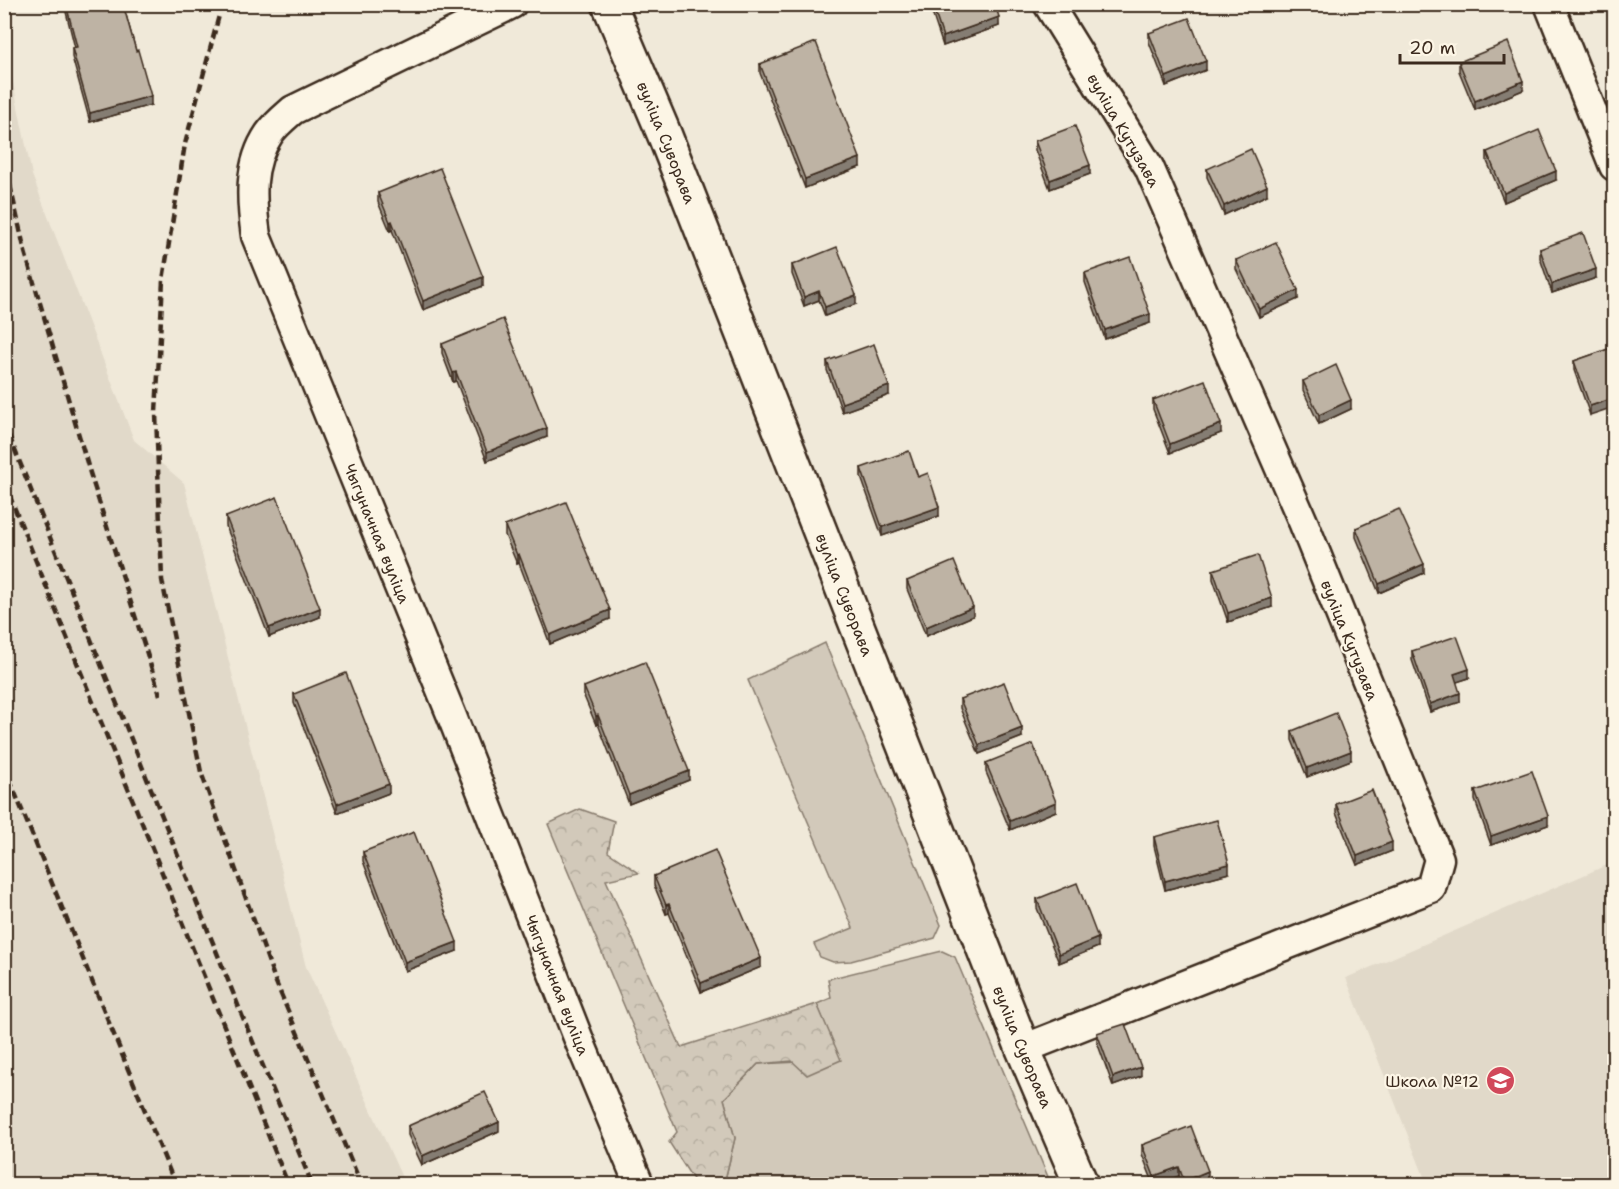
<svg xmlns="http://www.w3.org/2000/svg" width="1619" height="1189" viewBox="0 0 1619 1189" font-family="'Shantell Sans',sans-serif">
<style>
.built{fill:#e1d9c9}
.green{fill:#d2c9ba;stroke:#867a6c;stroke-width:1.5}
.forest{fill:url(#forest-crowns);stroke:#867a6c;stroke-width:1.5}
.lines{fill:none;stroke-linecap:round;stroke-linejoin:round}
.minor-casing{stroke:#3b2a1e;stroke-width:33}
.tertiary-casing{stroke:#3b2a1e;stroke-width:38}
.minor{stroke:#fcf5e5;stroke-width:28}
.tertiary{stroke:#fcf5e5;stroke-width:33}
.rail{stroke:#3b2a1e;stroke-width:4.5;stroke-dasharray:9 4.5;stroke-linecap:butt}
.wall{fill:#a39a8d;stroke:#3b2a1e;stroke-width:1.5}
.shaded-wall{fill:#857d73;stroke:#3b2a1e;stroke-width:1.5}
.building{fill:#beb3a4;stroke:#3b2a1e;stroke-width:1.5}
.labels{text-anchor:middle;stroke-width:4.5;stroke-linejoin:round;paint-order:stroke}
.street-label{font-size:16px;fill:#3b2a1e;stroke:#fcf5e5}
.poi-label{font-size:16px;fill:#3b2a1e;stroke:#fcf5e5;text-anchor:end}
</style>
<defs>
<pattern id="forest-crowns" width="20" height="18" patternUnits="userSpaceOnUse" patternTransform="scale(1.5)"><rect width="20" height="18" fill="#d2c9ba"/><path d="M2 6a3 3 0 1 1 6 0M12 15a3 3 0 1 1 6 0" fill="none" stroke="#b5ad9f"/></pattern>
</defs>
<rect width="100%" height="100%" fill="#f0e9d9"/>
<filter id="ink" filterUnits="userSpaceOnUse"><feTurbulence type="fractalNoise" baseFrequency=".0167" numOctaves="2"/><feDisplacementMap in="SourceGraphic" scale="12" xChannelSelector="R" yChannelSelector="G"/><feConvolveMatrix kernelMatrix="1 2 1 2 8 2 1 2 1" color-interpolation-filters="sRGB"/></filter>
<g filter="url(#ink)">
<g class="built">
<polygon points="4,39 32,175 134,440 184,483 306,967 405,1184 5,1184"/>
<polygon points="1614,862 1614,1184 1427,1184 1346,978"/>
</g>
<g class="green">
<polygon points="825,643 941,925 935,938 851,961 833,962 820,957 814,944 853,928 748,680"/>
<polygon points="942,951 955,957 1051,1184 724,1184 735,1138 724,1099 758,1064 840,1060 817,1004 831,998 828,979"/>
</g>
<polygon class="forest" points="580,809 614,821 608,852 639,873 606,880 681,1047 817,1004 841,1060 807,1075 792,1061 758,1064 724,1099 735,1138 724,1184 696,1184 669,1142 677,1132 548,824"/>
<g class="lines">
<defs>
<g id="minor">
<path id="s1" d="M512 4 293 110C285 117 275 125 269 134 248 165 251 201 256 236L451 714 581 1045 639 1184"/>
<polyline points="1549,4 1614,166"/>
<polyline points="1023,1049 1431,888 1439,859 1304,524 1149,167 1048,4"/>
</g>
<g id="tertiary">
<path id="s2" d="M609 4 665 136 1023 1049 1081 1184"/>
</g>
</defs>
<use href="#minor" class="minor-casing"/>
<use href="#tertiary" class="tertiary-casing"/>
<use href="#minor" class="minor"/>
<use href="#tertiary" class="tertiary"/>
<g class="rail">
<polyline points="222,4 185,144 163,280 156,413 162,580 201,772 275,980 361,1184"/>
<polyline points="4,158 25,252 90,473 160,695"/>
<polyline points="4,423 248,1030 312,1184"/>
<polyline points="4,482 288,1184"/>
<polyline points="4,766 175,1184"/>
</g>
</g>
<g class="wall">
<polygon points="64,4 123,4 151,105 90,122 72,57 72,48 75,48"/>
<polygon points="931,4 995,4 999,26 943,46 931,10"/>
<polygon points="1149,33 1206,70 1166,86 1149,42"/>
<polygon points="1459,62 1523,90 1475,110 1459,71"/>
<polygon points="760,64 860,167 805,188 760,73"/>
<polygon points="1035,141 1090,174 1050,189 1035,150"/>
<polygon points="1487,152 1556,180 1504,202 1487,161"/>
<polygon points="1207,169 1267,195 1224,215 1207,177"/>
<polygon points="378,193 483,286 423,310 392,230 390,231 378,202"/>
<polygon points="1540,249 1596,278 1552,293 1540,258"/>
<polygon points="1236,260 1298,299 1259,317 1236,269"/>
<polygon points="792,265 856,304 825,316 819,300 804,306 792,274"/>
<polygon points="1085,273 1150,323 1105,339 1085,282"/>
<polygon points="442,344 547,437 487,461 456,381 453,382 442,353"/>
<polygon points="1614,347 1590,415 1574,370 1574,361"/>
<polygon points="827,361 889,395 842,412 827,370"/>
<polygon points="1303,381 1351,409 1319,424 1303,390"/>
<polygon points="1153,400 1221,433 1170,453 1153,409"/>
<polygon points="1614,427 1614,441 1613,437 1613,428"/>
<polygon points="861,468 918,477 939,516 882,536 861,477"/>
<polygon points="226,517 320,617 269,637 226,526"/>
<polygon points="505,526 610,619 550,644 519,563 517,564 505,535"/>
<polygon points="1356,528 1424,573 1379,593 1356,537"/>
<polygon points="1213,570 1272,607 1228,622 1213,579"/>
<polygon points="907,581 973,616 926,636 907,589"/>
<polygon points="1412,651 1469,678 1456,682 1460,702 1430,712 1412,660"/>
<polygon points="584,687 689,780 629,804 598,724 596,725 584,696"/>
<polygon points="294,694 389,793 337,813 294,703"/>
<polygon points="960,699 1022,737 979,754 960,708"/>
<polygon points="1292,731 1351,760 1307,777 1292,740"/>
<polygon points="986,763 1056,811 1010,830 986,772"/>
<polygon points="1475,791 1548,825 1491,845 1475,800"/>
<polygon points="1336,804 1392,851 1357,865 1336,813"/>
<polygon points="1154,837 1229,873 1165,890 1154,846"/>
<polygon points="363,852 457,951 405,971 363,861"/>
<polygon points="654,876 761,967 701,992 669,913 666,914 654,885"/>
<polygon points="1037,899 1098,947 1059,963 1037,908"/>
<polygon points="1097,1033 1141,1076 1113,1086 1097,1042"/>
<polygon points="408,1126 499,1131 422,1165 408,1135"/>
<polygon points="1142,1145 1208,1180 1197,1185 1182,1185 1179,1176 1154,1185 1142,1154"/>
</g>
<g class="shaded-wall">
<polygon points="999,17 999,26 943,46 943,37"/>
<polygon points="1206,61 1206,70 1166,86 1166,77"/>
<polygon points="1523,81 1523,90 1475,110 1475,101"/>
<polygon points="151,96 151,105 90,122 90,113"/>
<polygon points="860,158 860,167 805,188 805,179"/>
<polygon points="1090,165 1090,174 1050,189 1050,180"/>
<polygon points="1556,171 1556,180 1504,202 1504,193"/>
<polygon points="1267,186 1267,195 1224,215 1224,206"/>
<polygon points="392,221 392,230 390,231 390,222"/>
<polygon points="1596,269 1596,278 1552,293 1552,284"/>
<polygon points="483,277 483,286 423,310 423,301"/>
<polygon points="1298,290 1298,299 1259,317 1259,309"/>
<polygon points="819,291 819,300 804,306 804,297"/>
<polygon points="856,295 856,304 825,316 825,307"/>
<polygon points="1150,314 1150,323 1105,339 1105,330"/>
<polygon points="456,372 456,381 453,382 453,373"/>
<polygon points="889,386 889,395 842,412 842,403"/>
<polygon points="1614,398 1614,407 1590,415 1590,406"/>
<polygon points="1351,400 1351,409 1319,424 1319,415"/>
<polygon points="1221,424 1221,433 1170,453 1170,444"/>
<polygon points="547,428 547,437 487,461 487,452"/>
<polygon points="939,507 939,516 882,536 882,527"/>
<polygon points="519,554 519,563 517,564 517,555"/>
<polygon points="1424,564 1424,573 1379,593 1379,584"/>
<polygon points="1272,598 1272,607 1228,622 1228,613"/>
<polygon points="973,607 973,616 926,636 926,627"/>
<polygon points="320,608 320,617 269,637 269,628"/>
<polygon points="610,610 610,619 550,644 550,635"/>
<polygon points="1469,669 1469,678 1454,683 1454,674"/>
<polygon points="1460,693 1460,702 1430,712 1430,704"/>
<polygon points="598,715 598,724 596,725 596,716"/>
<polygon points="1022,728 1022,737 979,754 979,745"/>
<polygon points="1351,751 1351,760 1307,777 1307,768"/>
<polygon points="689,771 689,780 629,804 629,795"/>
<polygon points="389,784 389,793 337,813 337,804"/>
<polygon points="1056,802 1056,811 1010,830 1010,821"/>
<polygon points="1548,816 1548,825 1491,845 1491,836"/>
<polygon points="1392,842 1392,851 1357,865 1357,856"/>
<polygon points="1229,864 1229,873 1165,890 1165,881"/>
<polygon points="669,904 669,913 666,914 666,905"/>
<polygon points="1098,938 1098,947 1059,963 1059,954"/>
<polygon points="457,942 457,951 405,971 405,962"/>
<polygon points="761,958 761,967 701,992 701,983"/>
<polygon points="1141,1067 1141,1076 1113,1086 1113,1077"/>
<polygon points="499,1122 499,1131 422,1165 422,1156"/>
<polygon points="1179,1167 1179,1176 1154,1185 1154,1176"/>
<polygon points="1208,1171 1208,1180 1197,1185 1184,1185 1184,1181"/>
</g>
<g class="building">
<polygon points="66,4 123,4 136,51 138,50 151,96 90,113 72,48 77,47"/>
<polygon points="932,4 995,4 999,17 943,37"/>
<polygon points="1189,18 1206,61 1166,77 1149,33"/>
<polygon points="816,42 860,158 805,179 760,64"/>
<polygon points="1508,42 1523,81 1475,101 1459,62"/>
<polygon points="1075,126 1090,165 1050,180 1035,141"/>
<polygon points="1539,130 1556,171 1504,193 1487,152"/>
<polygon points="1251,149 1267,186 1224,206 1207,169"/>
<polygon points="440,168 483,277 423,301 392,221 390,222 378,193"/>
<polygon points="1583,233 1596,269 1552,284 1540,249"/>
<polygon points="1276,242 1298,290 1259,309 1236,260"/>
<polygon points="837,247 856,295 825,307 819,291 804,297 792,265"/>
<polygon points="1130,257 1150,314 1105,330 1085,273"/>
<polygon points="503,319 547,428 487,452 456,372 453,373 442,344"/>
<polygon points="874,344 889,386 842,403 827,361"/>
<polygon points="1614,347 1614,398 1590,406 1574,361"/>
<polygon points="1336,365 1351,400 1319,415 1303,381"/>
<polygon points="1205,380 1221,424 1170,444 1153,400"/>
<polygon points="909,451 918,477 928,473 939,507 882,527 861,468"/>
<polygon points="277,497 320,608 269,628 226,517"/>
<polygon points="566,502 610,610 550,635 519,554 517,555 505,526"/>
<polygon points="1399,509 1424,564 1379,584 1356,528"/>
<polygon points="1258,555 1272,598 1228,613 1213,570"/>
<polygon points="954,561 973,607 926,627 907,581"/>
<polygon points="1457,636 1469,669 1454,674 1460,693 1430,704 1412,651"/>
<polygon points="645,662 689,771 629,795 598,715 596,716 584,687"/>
<polygon points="346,673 389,784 337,804 294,694"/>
<polygon points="1004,682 1022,728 979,745 960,699"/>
<polygon points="1336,713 1351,751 1307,768 1292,731"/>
<polygon points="1033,744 1056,802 1010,821 986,763"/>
<polygon points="1532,771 1548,816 1491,836 1475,791"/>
<polygon points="1372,790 1392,842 1357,856 1336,804"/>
<polygon points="1217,820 1229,864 1165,881 1154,837"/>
<polygon points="414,832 457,942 405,962 363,852"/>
<polygon points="715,850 761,958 701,983 669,904 666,905 654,876"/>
<polygon points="1077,883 1098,938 1059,954 1037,899"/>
<polygon points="1125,1024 1141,1067 1113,1077 1097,1033"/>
<polygon points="485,1092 499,1122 422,1156 408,1126"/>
<polygon points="1191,1126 1208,1171 1184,1181 1179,1167 1154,1176 1142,1145"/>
</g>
</g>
<defs>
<symbol id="school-disc" viewBox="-11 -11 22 22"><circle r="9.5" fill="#d1495b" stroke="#fcf5e5"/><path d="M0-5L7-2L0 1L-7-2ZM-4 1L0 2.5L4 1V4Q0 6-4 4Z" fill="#fff"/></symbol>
</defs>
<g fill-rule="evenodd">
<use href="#school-disc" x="1484" y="1064" width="33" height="33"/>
</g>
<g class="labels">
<g class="street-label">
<text transform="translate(1124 130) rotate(60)" y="6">вуліца Кутузава</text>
<text dy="6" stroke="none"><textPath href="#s2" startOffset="150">вуліца Суворава</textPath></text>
<text dy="6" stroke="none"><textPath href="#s1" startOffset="704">Чыгуначная вуліца</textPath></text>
<text dy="6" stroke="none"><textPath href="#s2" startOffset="636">вуліца Суворава</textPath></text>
<text transform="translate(1350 640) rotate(68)" y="6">вуліца Кутузава</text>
<text dy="6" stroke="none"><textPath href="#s1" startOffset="1190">Чыгуначная вуліца</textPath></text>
<text dy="6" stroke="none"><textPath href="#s2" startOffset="1122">вуліца Суворава</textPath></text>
</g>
<g class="poi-label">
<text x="1479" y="1087">Школа №12</text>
</g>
</g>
<rect width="1619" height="1189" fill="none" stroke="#fcf5e5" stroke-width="24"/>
<rect x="12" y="12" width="1595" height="1165" fill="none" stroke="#3b2a1e" stroke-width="2" filter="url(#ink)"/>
<path d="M1400 54v9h104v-9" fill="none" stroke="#3b2a1e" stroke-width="3"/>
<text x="1409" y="54" font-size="18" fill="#3b2a1e" stroke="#fcf5e5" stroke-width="4.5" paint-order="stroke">20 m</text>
</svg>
